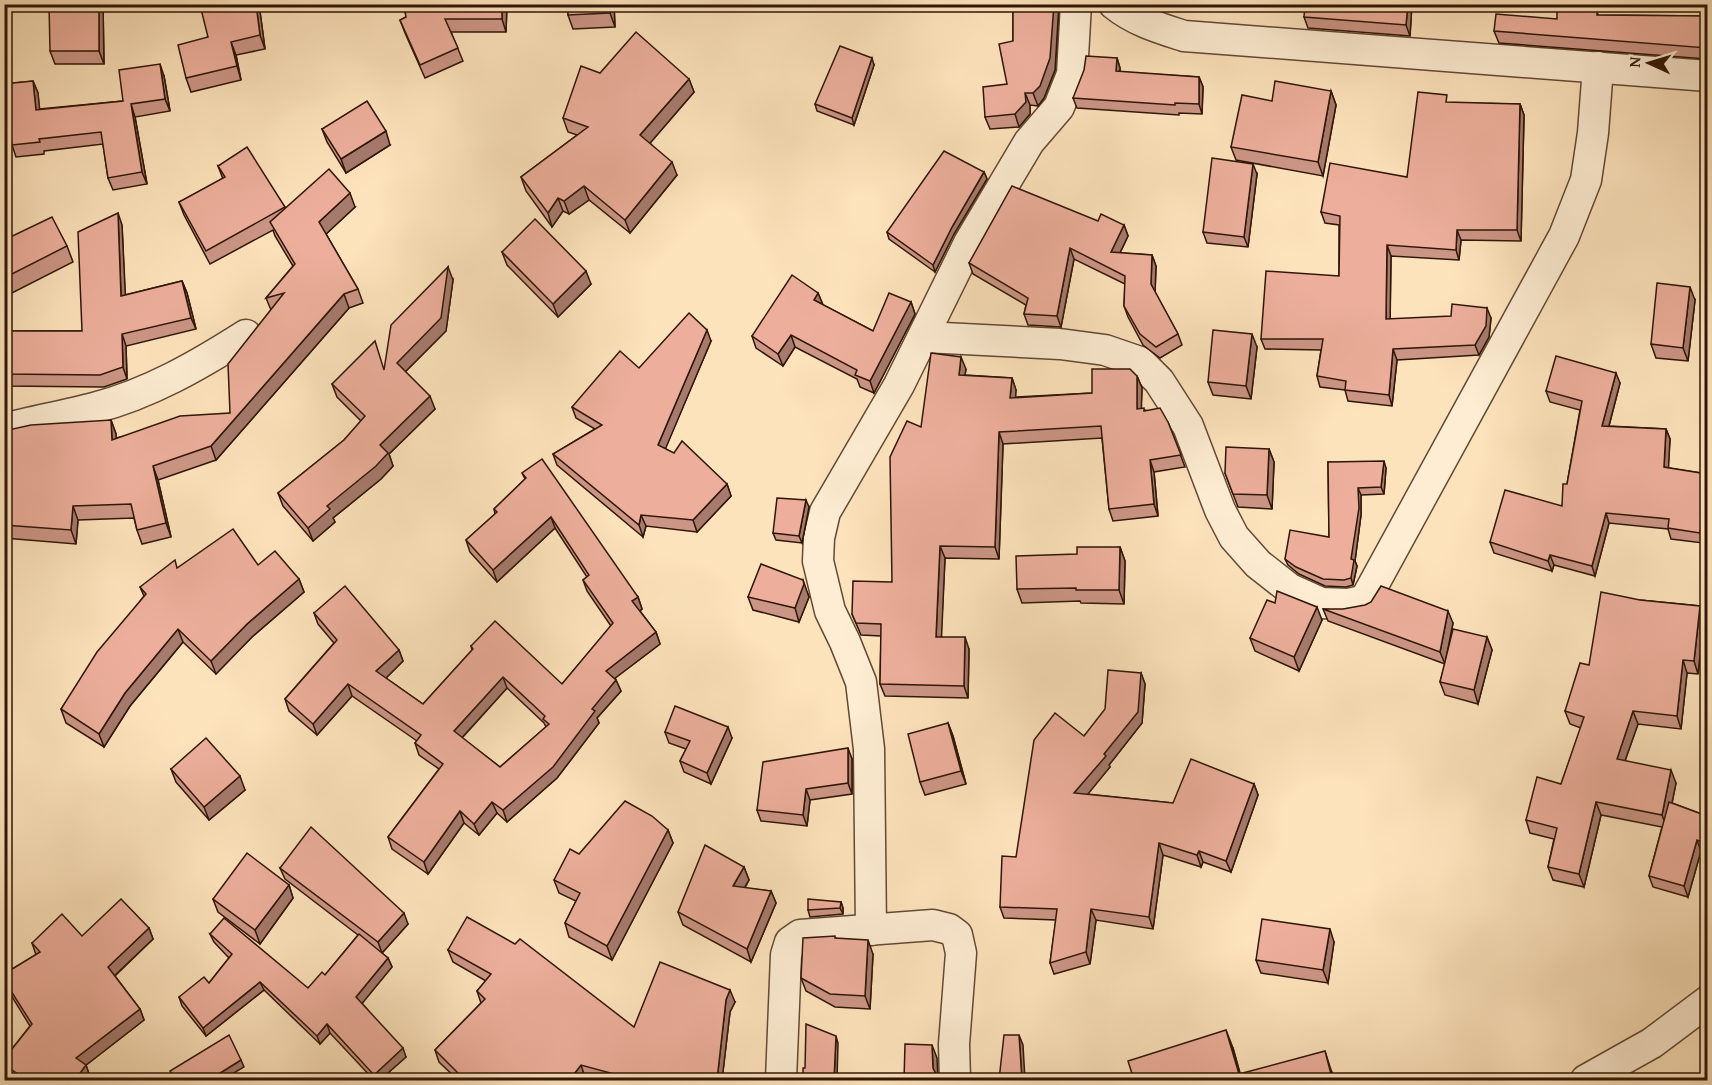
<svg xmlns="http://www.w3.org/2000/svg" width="1712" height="1085" viewBox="0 0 1712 1085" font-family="'Gentium Book Plus',serif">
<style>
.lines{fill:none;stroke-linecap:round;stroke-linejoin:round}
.minor-casing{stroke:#624934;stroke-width:33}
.minor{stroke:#feedd3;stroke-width:30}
.wall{fill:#cc9686;stroke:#2f1607;stroke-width:1.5;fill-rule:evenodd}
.shaded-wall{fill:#a67a6d;stroke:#2f1607;stroke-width:1.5}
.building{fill:#edaf9c;stroke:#2f1607;stroke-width:1.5;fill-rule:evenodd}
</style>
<rect width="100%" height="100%" fill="#fde3bc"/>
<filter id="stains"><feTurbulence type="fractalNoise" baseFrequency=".00333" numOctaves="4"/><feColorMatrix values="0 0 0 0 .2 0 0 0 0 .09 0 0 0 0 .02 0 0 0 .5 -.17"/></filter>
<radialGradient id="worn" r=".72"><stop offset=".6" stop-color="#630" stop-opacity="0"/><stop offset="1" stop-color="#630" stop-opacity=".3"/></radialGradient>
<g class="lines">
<defs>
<g id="minor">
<path d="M1114 4C1135 21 1159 28 1184 36L1708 76"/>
<polyline points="924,337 1060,344 1105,350 1140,362 1159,381 1188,426 1220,510 1234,537 1258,564 1290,589 1321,603 1348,604 1365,600 1564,236 1586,180 1593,133 1598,67"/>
<path d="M4 429C34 421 64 416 94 408 149 394 199 365 246 335"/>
<polyline points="871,930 869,749 861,682 845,642 830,611 818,561 819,538 825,512 899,385 969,243 1029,142 1059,107 1072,74 1076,4"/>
<polyline points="781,1080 786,955 790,942 800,935 933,925 949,929 957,935 961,953 954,1044 955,1080"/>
<polyline points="1586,1080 1652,1043 1708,1001"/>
</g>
</defs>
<use href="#minor" class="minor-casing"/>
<use href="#minor" class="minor"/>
</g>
<g class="wall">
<rect x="4" y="4" width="44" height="5"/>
<polygon points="103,4 104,64 55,64 50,51"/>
<polygon points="259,4 265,49 236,55 241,80 191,92 186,78 208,37"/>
<polygon points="404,4 507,4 506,32 451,32 463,61 425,78 405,33 400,20 406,17"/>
<polygon points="568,4 614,4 615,27 573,29 568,15"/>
<polygon points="1013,4 1059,4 1055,70 1044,98 1038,106 1030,105 1030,114 1019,127 990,129 985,117 1007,84 1013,41"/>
<polygon points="1412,4 1410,36 1308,28 1304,17"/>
<polygon points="1597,11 1598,15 1707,16 1707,59 1499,43 1494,31"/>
<polygon points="1117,58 1120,68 1120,72 1199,77 1203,87 1202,114 1179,113 1179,115 1077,108 1073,98"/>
<polygon points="874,65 854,125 817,111 815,104"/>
<polygon points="600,73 689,79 694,92 650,143 677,175 630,233 589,200 569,214 563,211 552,227 526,191 521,177 577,135 568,132 563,118"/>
<polygon points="164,76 170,111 135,117 147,184 113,190 108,178 103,144 44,151 44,154 16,157 12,145 11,137 4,138 4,84 33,81 38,93 39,109 123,101"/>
<polygon points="1331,91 1336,105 1323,176 1236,160 1231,147 1272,101"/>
<polygon points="1450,103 1520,104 1524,115 1521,241 1461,240 1459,260 1391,256 1390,319 1491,318 1489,337 1479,355 1397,360 1392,406 1348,401 1345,390 1320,387 1317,376 1321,350 1265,349 1261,339 1339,276 1339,225 1325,223 1321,212 1407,177"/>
<polygon points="322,129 390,145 346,173 327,142"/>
<polygon points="218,166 285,207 285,208 355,207 326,234 358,289 363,303 349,308 216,460 158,480 171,537 142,544 137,530 134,518 78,520 76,544 4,538 4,475 11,476 111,420 116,434 116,438 230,413 271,310 266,298 293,266 275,236 273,230 210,264 184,215 179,202 223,179"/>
<polygon points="984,172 987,179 954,234 935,272 889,239 887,232"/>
<polygon points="1257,174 1248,247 1207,243 1203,232"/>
<polygon points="1098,221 1124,225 1128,236 1120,253 1152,255 1156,266 1155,292 1178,334 1182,345 1160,358 1143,345 1128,317 1124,306 1125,284 1074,259 1061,327 1028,325 1024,314 1026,305 973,274 969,263"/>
<polygon points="122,225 125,295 182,281 187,293 196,329 126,346 127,379 104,387 4,386 4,331 82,331"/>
<polygon points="4,240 67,246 73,262 4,297"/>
<polygon points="502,252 591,284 558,317 507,265"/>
<polygon points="453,280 446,331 405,372 435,409 389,454 393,466 381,479 333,518 335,522 313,541 283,506 278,493 344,440 361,421 337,397 332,384 384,370"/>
<polygon points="818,293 823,305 873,331 911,302 915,314 874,393 860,387 857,379 795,347 783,366 756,348 752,336"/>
<polygon points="1695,300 1688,361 1656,358 1651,344"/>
<polygon points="711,341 665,449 727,484 731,496 697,532 646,526 643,537 557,465 553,454 595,429 576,418 572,407 639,368"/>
<polygon points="1257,347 1251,399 1213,395 1208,382"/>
<polygon points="966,369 965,375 1012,378 1016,390 1015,397 1092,393 1137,376 1142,388 1141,408 1168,422 1185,467 1154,472 1158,516 1113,521 1109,509 1102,438 1003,444 999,559 945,558 941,637 969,649 968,698 885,696 880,684 881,636 861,635 852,614 892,582 921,427"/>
<polygon points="1620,383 1609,426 1666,429 1670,439 1668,468 1707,474 1707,516 1703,543 1671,539 1668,529 1609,523 1595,576 1554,565 1552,571 1494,553 1490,542 1562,506 1567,484 1580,410 1550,402 1546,391"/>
<polygon points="1269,449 1274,462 1272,509 1238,507 1225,473"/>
<polygon points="1328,462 1386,468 1384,494 1361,495 1361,515 1355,561 1357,566 1353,585 1346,587 1325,586 1299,574 1288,565 1285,559 1329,537"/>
<path d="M522 473 638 597 642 609 640 611 656 632 660 644 615 678 621 691 597 718 599 723 557 778 507 822 497 813 479 835 464 823 428 874 392 849 388 837 439 769 419 755 415 743 417 741 352 696 317 735 289 711 285 699 334 643 318 624 314 613 399 650 403 661 386 678 423 704 472 650 471 646 562 684 611 626 587 591 583 580 587 577 555 528 497 582 470 552 466 540 495 514 494 509 525 479ZM507 688 544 723 546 727 500 767 462 738Z"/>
<polygon points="809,507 802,543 776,540 773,533"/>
<polygon points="1120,547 1125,561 1124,604 1081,603 1080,601 1022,603 1017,589 1077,554"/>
<polygon points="258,565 299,579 304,592 252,637 216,674 183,642 130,706 104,747 66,723 61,709 144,596 140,587 178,568"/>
<polygon points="808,594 809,597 799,622 753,610 748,597"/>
<polygon points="1640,600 1700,606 1704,619 1698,674 1687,673 1681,729 1638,724 1625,761 1676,783 1672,803 1707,816 1707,853 1701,851 1688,897 1653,887 1649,876 1662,827 1601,815 1584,887 1553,880 1548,867 1554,839 1530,833 1526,820 1561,784 1581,728 1570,724 1565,711 1589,665"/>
<polygon points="1323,609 1453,623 1445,662 1487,637 1492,650 1478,704 1445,695 1440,682 1445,664 1328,621"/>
<polygon points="1322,620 1299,671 1255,651 1250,638"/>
<polygon points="1141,673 1145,684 1142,723 1109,765 1110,767 1087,794 1173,803 1254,784 1258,795 1231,872 1203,862 1201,867 1163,855 1153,929 1096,920 1090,964 1054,974 1050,963 1056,920 1004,918 1000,907 1016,857 1084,736"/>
<polygon points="948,723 953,736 966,784 925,795 920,782"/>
<polygon points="665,732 732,738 711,784 684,772 680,761 686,749 669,743"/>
<polygon points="852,759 852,794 810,800 807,826 761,821 757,810"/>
<polygon points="171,769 245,790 209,820 176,782"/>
<polygon points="668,830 673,843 612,960 569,937 565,923 576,901 559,893 554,880 579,854"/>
<polygon points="744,867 749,880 745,888 771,891 776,903 751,962 683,925 678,912"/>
<polygon points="280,868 408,924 382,953 388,958 392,967 362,1003 406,1057 380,1080 374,1080 330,1033 320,1044 264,990 206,1036 182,1006 179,997 209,983 229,958 214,942 210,934 308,988 325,975 358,935 285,879"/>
<polygon points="289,885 293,898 260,944 218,912 213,899"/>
<polygon points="841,902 843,908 843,914 810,917 808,910"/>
<polygon points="149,928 153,939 115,976 140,1009 144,1020 86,1065 90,1077 88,1080 16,1080 7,1074 4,1068 4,1059 30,1026 6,987 4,982 4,974 36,955 32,943"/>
<polygon points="836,938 873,954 870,1009 835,1007 806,991 801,978"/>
<polygon points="1334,942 1328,983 1261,973 1256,960"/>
<polygon points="448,950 634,1027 735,1002 730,1012 722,1080 598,1080 585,1077 582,1080 458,1080 439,1062 435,1050 481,1003 477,991 486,981 453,962"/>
<polygon points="1233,1048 1240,1074 1331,1070 1335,1080 1134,1080"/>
</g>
<g class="shaded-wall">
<polygon points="99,4 103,4 104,64 99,51"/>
<polygon points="256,4 259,4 265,49 260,35"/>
<polygon points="502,4 507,4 506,32 502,19"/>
<polygon points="609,4 614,4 615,27 610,13"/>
<polygon points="1054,4 1059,4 1055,70 1044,98 1038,106 1033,93"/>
<polygon points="1408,4 1412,4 1410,36 1406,25"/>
<polygon points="231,42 236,55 241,80 237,66"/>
<polygon points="872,58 874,65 854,125 852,118"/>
<polygon points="1117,58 1120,68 1119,81 1116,71"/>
<polygon points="160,64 164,76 170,111 165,99"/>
<polygon points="1199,77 1203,87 1202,114 1199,104"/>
<polygon points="689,79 694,92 645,149 640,135"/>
<polygon points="33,81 38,93 41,122 36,110"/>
<polygon points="1331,91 1336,105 1323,176 1318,162"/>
<polygon points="1025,93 1030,105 1030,114 1019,127 1015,114"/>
<polygon points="131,104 135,117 147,184 142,172"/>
<polygon points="1520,104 1524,115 1521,241 1517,230"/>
<polygon points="386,131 390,145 346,173 341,159"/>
<polygon points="672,162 677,175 630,233 625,220"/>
<polygon points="1253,164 1257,174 1248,247 1244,237"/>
<polygon points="984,172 987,179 954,234 935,272 933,265 952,227"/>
<polygon points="584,186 589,200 569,214 564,201"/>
<polygon points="350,193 355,207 324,236 319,222"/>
<polygon points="558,198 563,211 552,227 548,213"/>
<polygon points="118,213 122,225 126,307 121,296"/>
<polygon points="1124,225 1128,236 1115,263 1111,252"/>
<polygon points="1457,230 1461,240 1459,260 1456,250"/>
<polygon points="1387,245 1391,256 1390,330 1386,319"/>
<polygon points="1070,248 1074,259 1061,327 1057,316"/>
<polygon points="1152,255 1156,266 1155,295 1151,284"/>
<polygon points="448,267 453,280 446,331 401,376 397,363"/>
<polygon points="586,271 591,284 558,317 553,304"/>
<polygon points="182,281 187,293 196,329 191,318"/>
<polygon points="1690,287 1695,300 1688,361 1683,348"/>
<polygon points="818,293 823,305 814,300"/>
<polygon points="344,294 349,308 216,460 211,446"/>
<polygon points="911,302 915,314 874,393 870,381"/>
<polygon points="1487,308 1491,318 1489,337 1479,355 1475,345"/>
<polygon points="707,330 711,341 662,457 658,445"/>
<polygon points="122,334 126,346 127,379 123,367"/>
<polygon points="1252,334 1257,347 1251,399 1246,386"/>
<polygon points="791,335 795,347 783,366 778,354"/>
<polygon points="1393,349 1397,360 1392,406 1389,395"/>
<polygon points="961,357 966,369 963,386 959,375"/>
<polygon points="1616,373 1620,383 1606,437 1602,426"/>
<polygon points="1137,376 1142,388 1141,421 1137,409"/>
<polygon points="1012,378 1016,390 1015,410 1010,398"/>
<polygon points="430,396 435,409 389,454 393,466 381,479 333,518 335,522 313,541 308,528 380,445"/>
<polygon points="111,420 116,434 117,454 112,440"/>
<polygon points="1666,429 1670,439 1668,478 1664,467"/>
<polygon points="999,432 1003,444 999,559 995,547"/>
<polygon points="1269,449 1274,462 1272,509 1267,495"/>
<polygon points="1150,460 1154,472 1158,516 1154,504"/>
<polygon points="1384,461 1386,468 1384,494 1381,487"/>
<polygon points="153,466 158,480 171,537 166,523"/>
<polygon points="727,484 731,496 697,532 693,520"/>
<polygon points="1358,488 1361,495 1361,515 1355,561 1357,566 1353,585 1351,578 1351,559"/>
<polygon points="1705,498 1707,506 1707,516 1703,543 1700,533"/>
<polygon points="806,500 809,507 802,543 799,536"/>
<polygon points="73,506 78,520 76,544 71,530"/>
<polygon points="1606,513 1609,523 1595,576 1592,566"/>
<polygon points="641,515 646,526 643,537 639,525"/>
<polygon points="551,517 555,528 497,582 493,570"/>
<polygon points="940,546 945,558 941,649 936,637"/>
<polygon points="1120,547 1125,561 1124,604 1119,590"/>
<polygon points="1550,555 1554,565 1552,571 1548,561"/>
<polygon points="299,579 304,592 252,637 216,674 211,661 247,624"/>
<polygon points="803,580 809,597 799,622 795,608"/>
<polygon points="638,597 642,609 637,613 632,601"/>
<polygon points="1700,606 1704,619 1698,674 1694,661"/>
<polygon points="1317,607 1322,620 1299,671 1294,657"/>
<polygon points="1448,611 1453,623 1445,664 1440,652"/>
<polygon points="178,629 183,642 130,706 104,747 99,734 125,693"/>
<polygon points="656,632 660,644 610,682 606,671"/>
<polygon points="965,637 969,649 968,698 964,686"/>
<polygon points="1487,637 1492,650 1478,704 1474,690"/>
<polygon points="399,650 403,661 381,683 376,671"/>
<polygon points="1683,660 1687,673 1681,729 1677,716"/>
<polygon points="1141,673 1145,684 1142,723 1109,765 1110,767 1079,805 1074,793 1104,754"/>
<polygon points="503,677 507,688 458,742 454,731"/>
<polygon points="616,680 621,691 597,718 599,723 557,778 507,822 503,810"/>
<polygon points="348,684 352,696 317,735 313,724"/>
<polygon points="1633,711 1638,724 1621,772 1617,759"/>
<polygon points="948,723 953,736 966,784 961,771"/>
<polygon points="728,727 732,738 711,784 707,773"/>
<polygon points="848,748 852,759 852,794 848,783"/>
<polygon points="1671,770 1676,783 1667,828 1662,815"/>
<polygon points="240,776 245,790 209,820 204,807"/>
<polygon points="1254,784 1258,795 1231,872 1226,861"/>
<polygon points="806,789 810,800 807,826 803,815"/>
<polygon points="492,802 497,813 479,835 474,824"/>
<polygon points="1596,802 1601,815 1584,887 1579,874"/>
<polygon points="460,811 464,823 428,874 424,862"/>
<polygon points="668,830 673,843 612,960 607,946"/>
<polygon points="1697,840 1701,851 1688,897 1684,886"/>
<polygon points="1159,843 1163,855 1153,929 1149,917"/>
<polygon points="1199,851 1203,862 1201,867 1197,855"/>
<polygon points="744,867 749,880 738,899 733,886"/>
<polygon points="289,885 293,898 260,944 255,930"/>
<polygon points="771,891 776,903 751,962 747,949"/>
<polygon points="841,902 843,908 843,914 840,908"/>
<polygon points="1091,909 1096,920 1090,964 1086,952"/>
<polygon points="404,913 408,924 382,953 378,942"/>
<polygon points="149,928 153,939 112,978 108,967"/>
<polygon points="1330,929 1334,942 1328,983 1323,970"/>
<polygon points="868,940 873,954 870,1009 865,996"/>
<polygon points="388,958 392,967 360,1006 356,997"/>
<polygon points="260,982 264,990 206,1036 203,1028"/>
<polygon points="730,990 735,1002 730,1012 722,1080 717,1080 726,1000"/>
<polygon points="140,1009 144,1020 81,1069 76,1058"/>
<polygon points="327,1024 330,1033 320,1044 317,1036"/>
<polygon points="1226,1030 1233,1048 1242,1080"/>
<polygon points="1019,1035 1023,1045 1025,1080 1022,1080"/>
<polygon points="836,1036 838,1043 837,1080 834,1080"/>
<polygon points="932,1045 937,1058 938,1080 933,1068"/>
<polygon points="403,1048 406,1057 380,1080 376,1080 374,1075"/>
<polygon points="1325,1051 1331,1070 1335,1080 1331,1074"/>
<polygon points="241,1060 244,1067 222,1080 209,1080"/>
<polygon points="86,1065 90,1077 88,1080 75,1080"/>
<polygon points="581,1065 585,1077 582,1080 572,1080 571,1078"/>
<polygon points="566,1074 569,1080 562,1080"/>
</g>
<g class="building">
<polygon points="49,4 99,4 99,51 50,51"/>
<polygon points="204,4 256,4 260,35 231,42 237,66 186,78 178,45 208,37 201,9 204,8"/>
<polygon points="404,4 502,4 502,19 445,19 458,48 420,65 400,20 406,17"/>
<polygon points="568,4 609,4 610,13 568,15"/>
<polygon points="1013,4 1054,4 1050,58 1040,86 1033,93 1025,93 1026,102 1015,114 985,117 983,87 1007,84 999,44 1013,41"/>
<polygon points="1305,4 1408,4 1406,25 1304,17"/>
<polygon points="1557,8 1597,11 1597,15 1707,16 1707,48 1494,31 1496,14 1557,19"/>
<polygon points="636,32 689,79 640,135 672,162 625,220 584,186 564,201 558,198 548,213 521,177 588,127 563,118 581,66 600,73"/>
<polygon points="840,46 872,58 852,118 815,104"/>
<polygon points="1086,56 1117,58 1116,71 1199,77 1199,104 1175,103 1175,105 1073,98 1084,70"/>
<polygon points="160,64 165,99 131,104 142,172 108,178 101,132 39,139 40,142 12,145 9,124 4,125 4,84 33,81 36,110 123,101 119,70"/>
<polygon points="1275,81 1331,91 1318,162 1231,147 1242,95 1272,101"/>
<polygon points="1418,92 1447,95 1446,102 1520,104 1517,230 1457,230 1456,250 1387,245 1386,319 1451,316 1452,304 1487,308 1486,326 1475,345 1393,349 1389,395 1345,390 1346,381 1317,376 1323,339 1261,339 1266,271 1339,276 1340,216 1321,212 1330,163 1407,177"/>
<polygon points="367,101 386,131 341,159 322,129"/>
<polygon points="247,147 285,207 206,251 179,202 225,177 218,166"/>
<polygon points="944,151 984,172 952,227 933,265 887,232"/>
<polygon points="1212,158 1253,164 1244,237 1203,232"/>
<polygon points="329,169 350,193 319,222 358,289 344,294 211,446 153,466 166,523 137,530 131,504 73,506 71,530 4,525 4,475 11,476 8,430 31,425 111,420 112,440 180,416 230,413 228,364 284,293 266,298 295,264 270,222"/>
<polygon points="1012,186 1098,221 1101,214 1124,225 1111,252 1152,255 1151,284 1178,334 1156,347 1140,334 1124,306 1125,276 1070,248 1057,316 1024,314 1028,298 969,263"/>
<polygon points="118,213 121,296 182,281 191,318 122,334 123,367 100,375 4,374 4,331 82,331 78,232"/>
<polygon points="52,217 67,246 4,278 4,240"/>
<polygon points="535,219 586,271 553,304 502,252"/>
<polygon points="448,267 441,318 397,363 430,396 380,445 388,453 376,466 327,506 330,509 308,528 278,493 344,440 365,416 332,384 375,341 384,370 391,325"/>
<polygon points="792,275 818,293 814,300 873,331 889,293 911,302 870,381 855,375 857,370 791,335 778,354 752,336"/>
<polygon points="1657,283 1690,287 1683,348 1651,344"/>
<polygon points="689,313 707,330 658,445 674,453 682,441 727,484 693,520 641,515 639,525 553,454 602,425 572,407 620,351 639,368"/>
<polygon points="1213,330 1252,334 1246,386 1208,382"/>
<polygon points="931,353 961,357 959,375 1012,378 1010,398 1092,393 1092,369 1130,369 1137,376 1137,409 1144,408 1144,411 1160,408 1168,422 1181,455 1150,460 1154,504 1109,509 1101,426 999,432 995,547 940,546 936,637 965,637 964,686 880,684 881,624 856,623 852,614 853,581 892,582 890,457 907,421 921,427"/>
<polygon points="1556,356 1616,373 1602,426 1666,429 1664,467 1707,474 1707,499 1705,498 1700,533 1668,528 1669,519 1606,513 1592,566 1550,555 1548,561 1490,542 1505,490 1562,506 1563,484 1567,484 1582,401 1546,391"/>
<polygon points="1226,447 1269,449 1267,495 1233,494 1225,473"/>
<path d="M542 459 638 597 632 601 656 632 606 671 616 680 592 709 595 711 553 767 503 810 492 802 474 824 460 811 424 862 388 837 443 764 415 743 421 735 348 684 313 724 285 699 337 640 314 613 345 586 399 650 376 671 423 704 473 649 471 646 495 621 562 684 613 623 583 580 589 575 551 517 493 570 466 540 497 512 494 509 526 478 522 473ZM503 677 545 716 543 719 549 724 500 767 454 731Z"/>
<polygon points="1384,461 1381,487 1358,488 1359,508 1351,559 1354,560 1351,578 1344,580 1323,579 1296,567 1285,559 1290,530 1329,537 1328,462"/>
<polygon points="777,498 806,500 799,536 773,533"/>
<polygon points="233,529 258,565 275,551 299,579 247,624 211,661 178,629 125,693 99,734 61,709 97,652 146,594 140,587 175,560 177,568"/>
<polygon points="1077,547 1120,547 1119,590 1076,590 1076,588 1017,589 1016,556 1077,554"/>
<polygon points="761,564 803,580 804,584 795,608 748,597"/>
<polygon points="1381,586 1448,611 1440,652 1323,609 1343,609 1365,605 1371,602"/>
<polygon points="1277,591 1317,607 1294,657 1250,638 1267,600 1275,603"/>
<polygon points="1601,592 1640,600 1700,606 1694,661 1683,660 1677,716 1633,711 1617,759 1671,770 1662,815 1596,802 1579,874 1548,867 1557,828 1526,820 1537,777 1561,784 1584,717 1565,711 1580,663 1589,665"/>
<polygon points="1453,629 1487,637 1474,690 1440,682"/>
<polygon points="1108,670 1141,673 1138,712 1104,754 1106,756 1074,793 1173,803 1191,759 1254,784 1226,861 1199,851 1197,855 1159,843 1149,917 1091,909 1086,952 1050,963 1057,909 1000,907 1002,856 1016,857 1034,740 1055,713 1084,736 1105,709"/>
<polygon points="675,706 728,727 707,773 680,761 690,741 665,732"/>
<polygon points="948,723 961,771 920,782 908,734"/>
<polygon points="206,738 240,776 204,807 171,769"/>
<polygon points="848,748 848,783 806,789 803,815 757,810 763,762"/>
<polygon points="625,801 652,816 668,830 607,946 565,923 580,893 554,880 570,849 579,854"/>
<polygon points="1669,802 1707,816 1707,844 1697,840 1684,886 1649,876"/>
<polygon points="311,827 404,913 378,942 280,868"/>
<polygon points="705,845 744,867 733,886 771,891 747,949 678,912"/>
<polygon points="247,853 289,885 255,930 213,899"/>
<polygon points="121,899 149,928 108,967 140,1009 76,1058 86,1065 75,1080 26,1080 4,1064 4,1059 32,1024 4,980 4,974 40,952 32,943 62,914 82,936"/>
<polygon points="808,899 841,902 840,908 808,910"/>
<polygon points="467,917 515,944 520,939 634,1027 660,962 730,990 726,1000 717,1080 629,1080 629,1078 581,1065 571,1078 566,1074 562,1080 529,1080 517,1077 520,1080 465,1080 435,1050 485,999 477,991 491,974 448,950"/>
<polygon points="224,918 308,988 322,972 325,975 359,934 388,958 356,997 403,1048 374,1075 327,1024 317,1036 260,982 203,1028 179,997 204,977 209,983 232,954 210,934"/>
<polygon points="1262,919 1330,929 1323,970 1256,960"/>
<polygon points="835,936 835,938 868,940 865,996 830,994 801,978 803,938"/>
<polygon points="806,1024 836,1036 834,1080 803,1080 803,1068 805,1068"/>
<polygon points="1226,1030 1239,1074 1325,1051 1331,1074 1313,1079 1314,1080 1134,1080 1128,1061"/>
<polygon points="229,1035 241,1060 209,1080 176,1080 170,1071"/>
<polygon points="1004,1035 1019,1035 1022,1080 999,1080"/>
<polygon points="905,1044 932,1045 933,1068 939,1080 904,1080"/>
</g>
<rect width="1712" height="1085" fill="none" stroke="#fde3bc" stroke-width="24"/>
<rect x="6" y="6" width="1700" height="1073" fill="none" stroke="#2f1607" stroke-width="3"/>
<rect x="12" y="12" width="1688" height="1061" fill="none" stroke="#2f1607" stroke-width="1.5"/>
<g transform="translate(1649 63) rotate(274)" stroke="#feedd3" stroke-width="4.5" paint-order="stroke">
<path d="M0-4.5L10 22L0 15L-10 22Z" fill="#2f1607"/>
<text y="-9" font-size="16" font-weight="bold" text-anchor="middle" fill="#2f1607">N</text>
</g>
<rect width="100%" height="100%" filter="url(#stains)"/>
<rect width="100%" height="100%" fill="url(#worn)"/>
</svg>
